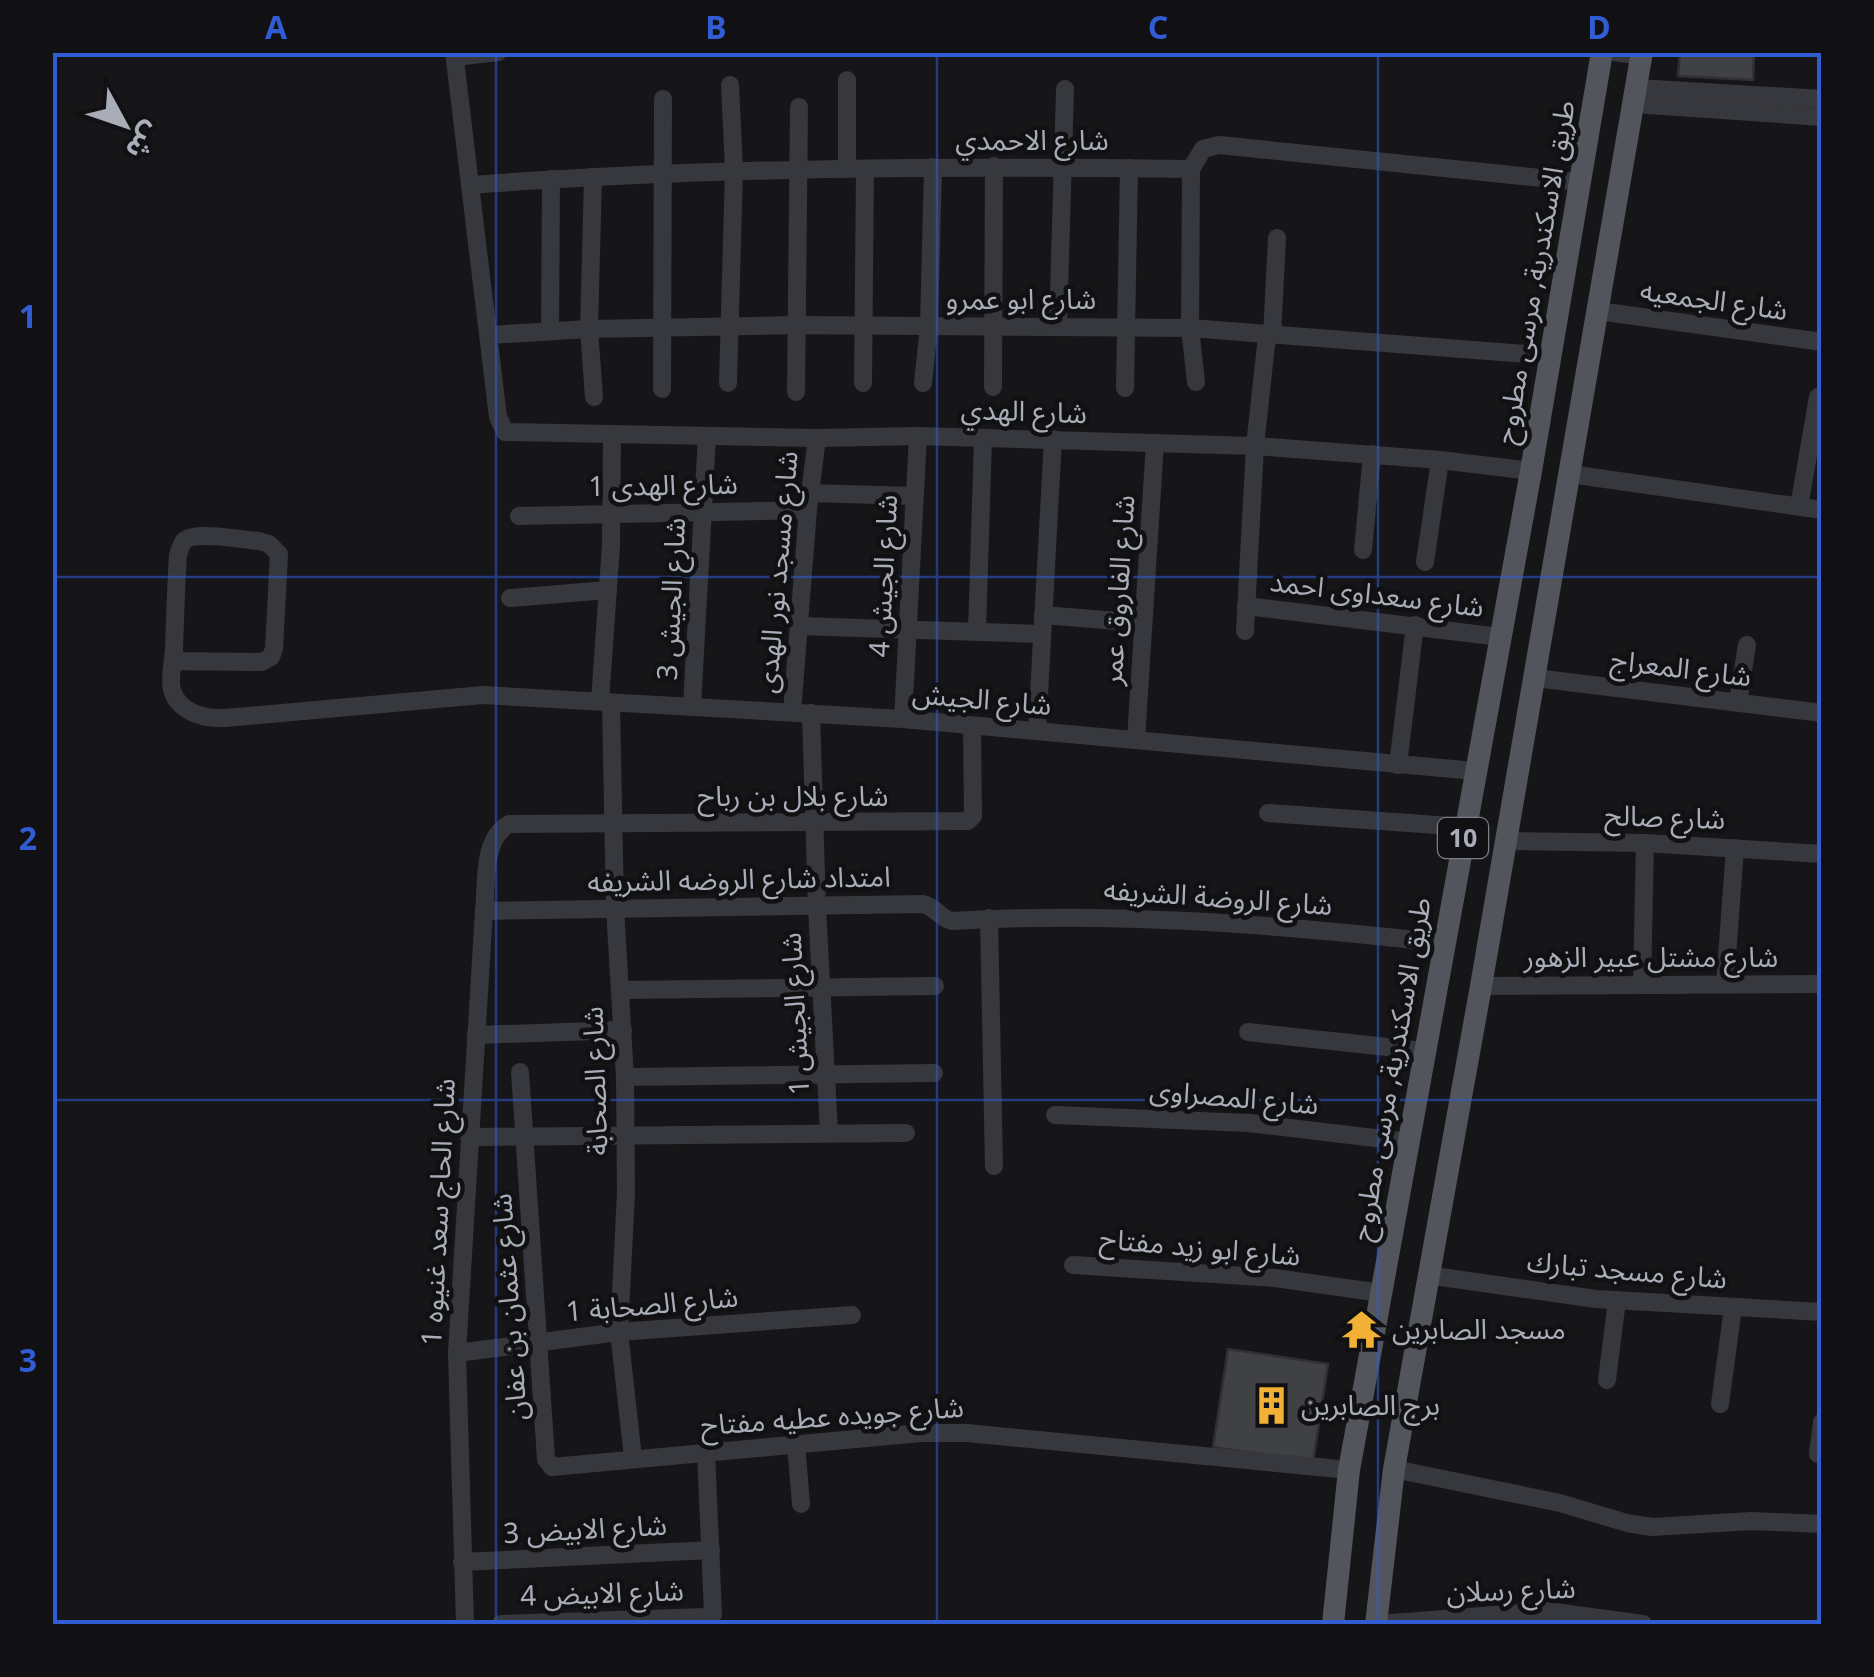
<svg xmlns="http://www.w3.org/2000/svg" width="1874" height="1677" viewBox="0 0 1874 1677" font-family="'Noto Sans','Noto Sans Arabic',sans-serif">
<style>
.building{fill:#404145;stroke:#303034;stroke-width:2.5}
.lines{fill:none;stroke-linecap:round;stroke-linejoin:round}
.minor{stroke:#37383d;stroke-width:18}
.major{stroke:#53555c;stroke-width:22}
.grid{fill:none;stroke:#325cd3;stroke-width:2.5;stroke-opacity:0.55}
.labels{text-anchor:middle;stroke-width:9;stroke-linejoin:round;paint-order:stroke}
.shield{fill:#111113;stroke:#7b7e86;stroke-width:2.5}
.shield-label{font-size:25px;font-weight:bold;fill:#a8adb8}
.street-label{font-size:28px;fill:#a8adb8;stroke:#111113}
.poi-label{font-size:28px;fill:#a8adb8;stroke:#111113;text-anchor:start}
.neatline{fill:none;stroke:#325cd3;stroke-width:4}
.grid-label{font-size:32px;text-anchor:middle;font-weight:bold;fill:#325cd3}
</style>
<rect width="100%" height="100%" fill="#161618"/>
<g class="building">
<polygon points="1680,52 1754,52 1753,80 1678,76"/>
<polygon points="1228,1349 1328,1364 1313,1462 1213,1447"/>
</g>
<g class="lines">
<g class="minor">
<polyline points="454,52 498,417 505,432 817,438 918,436 1255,446 1440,460 1531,471"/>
<polyline points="1614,52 1642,56"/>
<polyline points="455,57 498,52"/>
<polyline points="1637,88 1822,99"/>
<polyline points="1634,104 1822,117"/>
<polyline points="847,169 847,80"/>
<polyline points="1191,169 1190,328 1196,382"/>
<polyline points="593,177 589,329 594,397"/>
<path d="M470 185C710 167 950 166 1191 169L1203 149 1219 145 1581 182"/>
<polyline points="1598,311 1822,342"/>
<polyline points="1058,326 1065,89"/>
<polyline points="550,331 551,179"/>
<polyline points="489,335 589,329 797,325 1190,328 1551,356"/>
<polyline points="1272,336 1277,238"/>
<polyline points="728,383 734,170 730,85"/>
<polyline points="863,383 865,169"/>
<polyline points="923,383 929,326 933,167"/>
<polyline points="993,387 994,166"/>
<polyline points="1125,388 1129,168"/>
<polyline points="662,389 663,99"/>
<polyline points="796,392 799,107"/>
<polyline points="1570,474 1822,510"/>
<polyline points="810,493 914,496"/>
<polyline points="1799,507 1818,397"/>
<polyline points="519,516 808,510"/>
<polyline points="1363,550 1372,454"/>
<polyline points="1425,562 1440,460"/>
<polyline points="510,598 608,590"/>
<polyline points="1246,606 1500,637"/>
<polyline points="1043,615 1143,623"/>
<polyline points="799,626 1042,634"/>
<polyline points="1245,631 1255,446 1267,336"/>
<polyline points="977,632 983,438"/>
<path d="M173 661 262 662 271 657 274 649 279 554 269 544 259 541C244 540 197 531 185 540 181 543 180 550 178 555 176 586 175 618 174 650 173 662 169 679 172 690 179 713 205 719 225 718L483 695 903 719 1475 771"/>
<polyline points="1535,678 1822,713"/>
<polyline points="600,701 611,545 612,435"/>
<polyline points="1738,702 1747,645"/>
<polyline points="611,703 615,908 625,1077 626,1193 619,1332 633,1458"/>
<polyline points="692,706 707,436"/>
<polyline points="792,712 808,510 817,438"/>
<polyline points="811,713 817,908 829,1132"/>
<polyline points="903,719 918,436"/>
<polyline points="1037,731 1053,439"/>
<polyline points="1136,740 1155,443"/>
<polyline points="1398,765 1415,625"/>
<polyline points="1268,813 1465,827"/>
<polyline points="1507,841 1645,843 1822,854"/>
<path d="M484 911 923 904C936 907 940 919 952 921 1117 911 1279 925 1443 943"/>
<polyline points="989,918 994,1166"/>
<polyline points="1642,984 1645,843"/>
<polyline points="1725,984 1735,848"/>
<polyline points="1481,986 1822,984"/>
<polyline points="620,990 935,986"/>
<polyline points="1248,1032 1424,1051"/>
<polyline points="476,1035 623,1030"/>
<polyline points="520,1072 546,1459 552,1467 921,1433 967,1433 1349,1470"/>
<polyline points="625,1077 934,1073"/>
<polyline points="1055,1115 1249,1123 1408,1142"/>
<polyline points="469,1137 906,1133"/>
<polyline points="1073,1265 1275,1278 1381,1293"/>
<polyline points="1427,1275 1596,1299 1822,1312"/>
<polyline points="457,1353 619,1332 852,1315"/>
<polyline points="1607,1380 1617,1300"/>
<polyline points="1720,1404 1733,1307"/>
<polyline points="796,1444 801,1504"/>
<polyline points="1818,1454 1822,1422"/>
<polyline points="1394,1469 1560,1503 1627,1523 1652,1527 1752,1521 1822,1524"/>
<polyline points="462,1562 711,1550"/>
<path d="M465 1624 457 1353 484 911C487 882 482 839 509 824L968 821 973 816 972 728"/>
<polyline points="501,1624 705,1617 713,1614 706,1452"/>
<polyline points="1380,1624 1547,1611 1643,1624"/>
</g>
<g class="major">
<polyline points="1333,1624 1349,1470 1531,471 1602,52"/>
<polyline points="1376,1624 1394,1469 1481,986 1642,52"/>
</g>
</g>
<path class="grid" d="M496 52V1624M937 52V1624M1378 52V1624M52 577H1822M52 1100H1822"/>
<defs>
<symbol id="temple-bare" viewBox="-9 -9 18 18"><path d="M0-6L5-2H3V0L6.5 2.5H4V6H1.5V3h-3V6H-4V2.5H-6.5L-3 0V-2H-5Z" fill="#f2b134" stroke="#111113" stroke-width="2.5" paint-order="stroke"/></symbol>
<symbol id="building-bare" viewBox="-9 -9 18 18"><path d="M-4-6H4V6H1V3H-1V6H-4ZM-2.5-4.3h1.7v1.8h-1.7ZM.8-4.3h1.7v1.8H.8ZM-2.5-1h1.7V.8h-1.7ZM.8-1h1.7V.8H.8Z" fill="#f2b134" stroke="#111113" stroke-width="2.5" paint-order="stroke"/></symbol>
</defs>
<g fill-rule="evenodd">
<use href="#temple-bare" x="1334" y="1302" width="55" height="55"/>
<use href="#building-bare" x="1244" y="1378" width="55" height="55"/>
</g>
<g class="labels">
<rect class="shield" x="1438" y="818" width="50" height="40" rx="8"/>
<g class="shield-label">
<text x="1463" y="847">10</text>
</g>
<g class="street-label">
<text x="1032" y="150">شارع الاحمدي</text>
<text transform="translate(1535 272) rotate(-80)" y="10">طريق الاسكندرية, مرسى مطروح</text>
<text x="1021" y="309">شارع ابو عمرو</text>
<text transform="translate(1714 300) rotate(8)" y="10">شارع الجمعيه</text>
<text transform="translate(1024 411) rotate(2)" y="10">شارع الهدي</text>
<text transform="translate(663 485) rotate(-1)" y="10">شارع الهدى 1</text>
<text transform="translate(777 572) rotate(-85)" y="10">شارع مسجد نور الهدى</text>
<text transform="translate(883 576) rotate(-87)" y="10">شارع الجيش 4</text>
<text transform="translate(1118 590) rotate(-86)" y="10">شارع الفاروق عمر</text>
<text transform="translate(1377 594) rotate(7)" y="10">شارع سعداوى احمد</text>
<text transform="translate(671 599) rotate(-87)" y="10">شارع الجيش 3</text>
<text transform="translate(1681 668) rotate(7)" y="10">شارع المعراج</text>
<text transform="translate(982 699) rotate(5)" y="10">شارع الجيش</text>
<text x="793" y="806">شارع بلال بن رباح</text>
<text transform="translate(1665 817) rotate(2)" y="10">شارع صالح</text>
<text transform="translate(739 879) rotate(-1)" y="10">امتداد شارع الروضه الشريفه</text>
<text transform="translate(1218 897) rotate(4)" y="10">شارع الروضة الشريفه</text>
<text x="1651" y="967">شارع مشتل عبير الزهور</text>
<text transform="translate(795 1014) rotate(-93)" y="10">شارع الجيش 1</text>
<text transform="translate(1391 1069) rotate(-80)" y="10">طريق الاسكندرية, مرسى مطروح</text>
<text transform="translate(595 1081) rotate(-92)" y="10">شارع الصحابة</text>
<text transform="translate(1234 1097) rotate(5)" y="10">شارع المصراوى</text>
<text transform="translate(438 1212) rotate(-87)" y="10">شارع الحاج سعد غنيوه 1</text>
<text transform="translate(1200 1247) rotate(5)" y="10">شارع ابو زيد مفتاح</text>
<text transform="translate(1627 1270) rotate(5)" y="10">شارع مسجد تبارك</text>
<text transform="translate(652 1304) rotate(-5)" y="10">شارع الصحابة 1</text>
<text transform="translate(509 1307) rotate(-94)" y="10">شارع عثمان بن عفان</text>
<text transform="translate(832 1416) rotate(-4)" y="10">شارع جويده عطيه مفتاح</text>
<text transform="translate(585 1529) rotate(-3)" y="10">شارع الابيض 3</text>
<text transform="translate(1511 1590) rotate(-2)" y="10">شارع رسلان</text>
<text transform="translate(602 1593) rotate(-2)" y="10">شارع الابيض 4</text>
</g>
<g class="poi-label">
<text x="1392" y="1339">مسجد الصابرين</text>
<text x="1301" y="1415">برج الصابرين</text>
</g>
</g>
<rect width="1874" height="1677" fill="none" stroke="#111113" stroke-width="110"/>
<g transform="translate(125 125) rotate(130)" stroke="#111113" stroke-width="8" paint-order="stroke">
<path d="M0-8L18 38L0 25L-18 38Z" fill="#a8adb8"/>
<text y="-15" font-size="28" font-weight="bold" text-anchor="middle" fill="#a8adb8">ش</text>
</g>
<rect x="55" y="55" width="1764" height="1567" class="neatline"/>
<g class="grid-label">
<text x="276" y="39">A</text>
<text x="716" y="39">B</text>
<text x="1158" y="39">C</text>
<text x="1599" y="39">D</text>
<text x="28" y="328">1</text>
<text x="28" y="850">2</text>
<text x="28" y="1372">3</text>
</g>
</svg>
